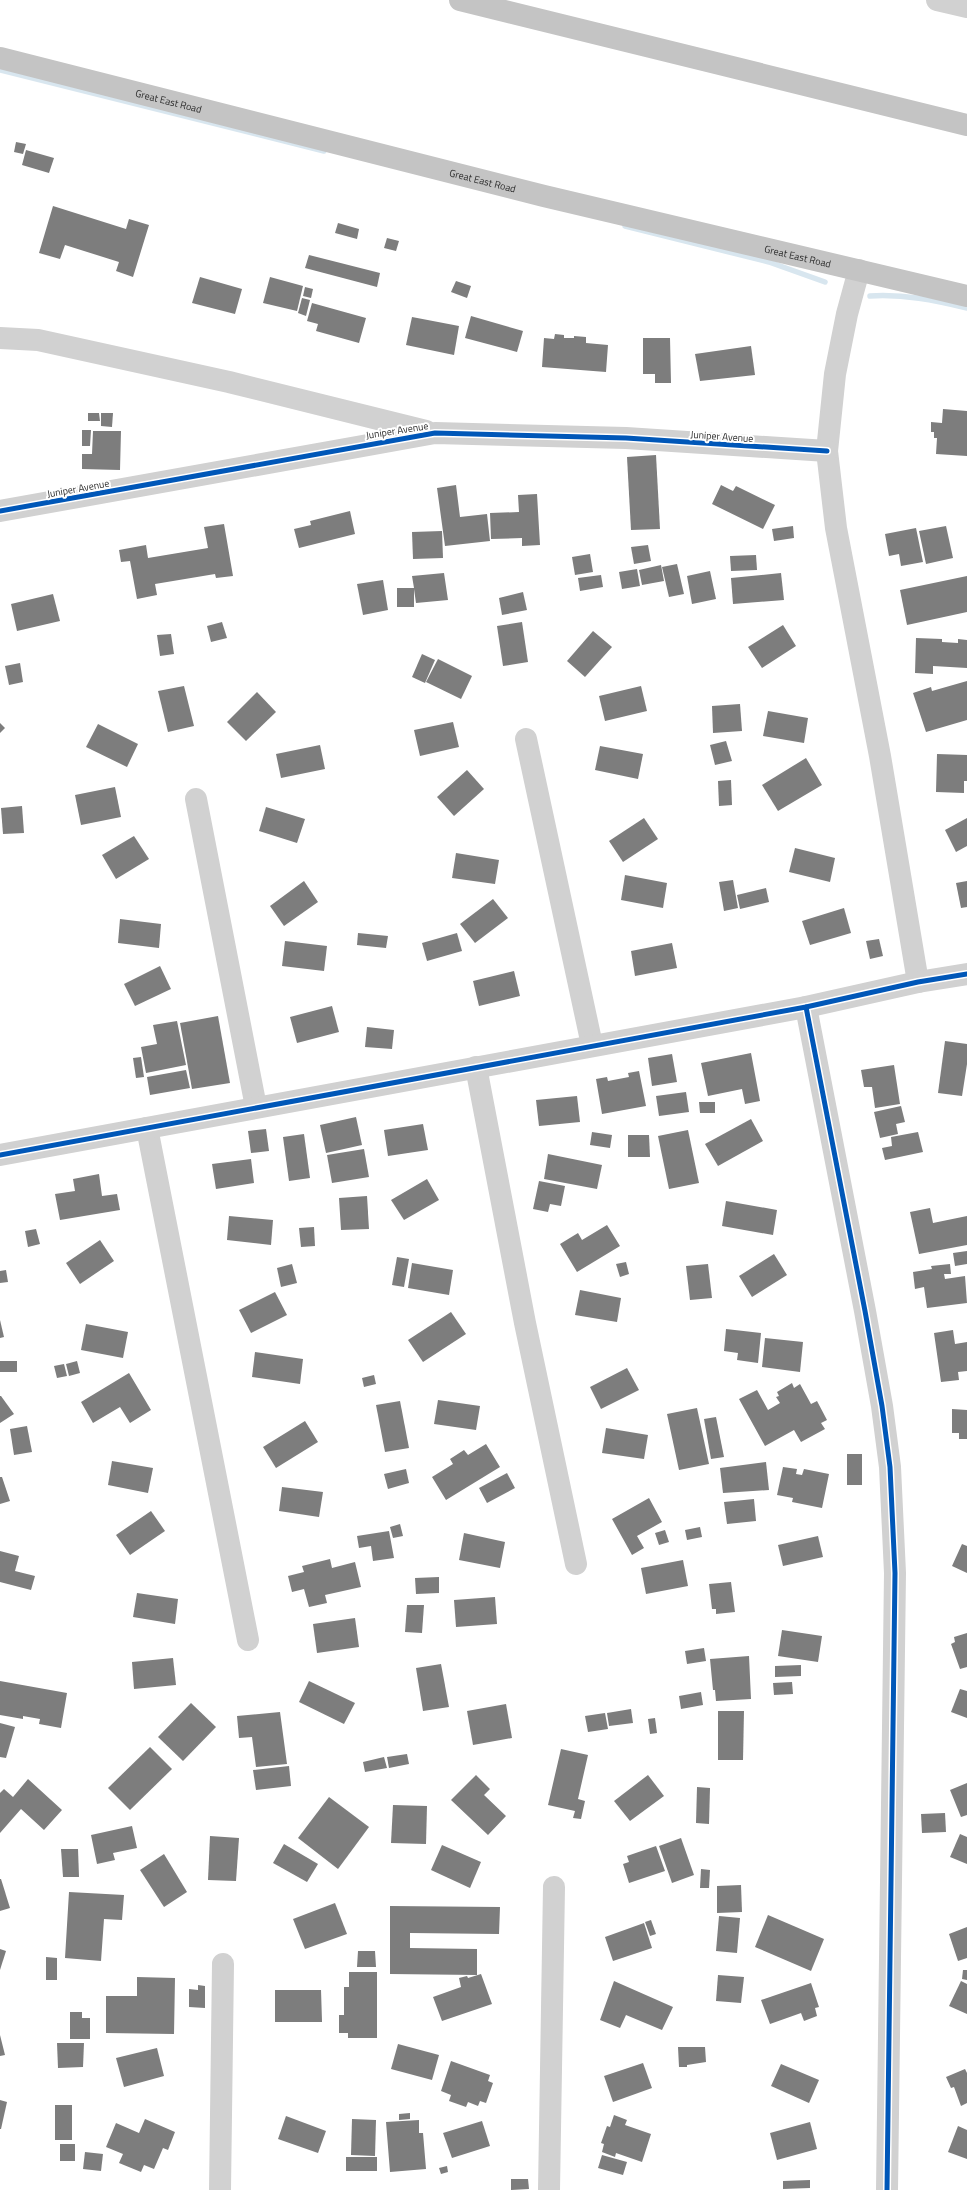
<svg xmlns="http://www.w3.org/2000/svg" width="967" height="2190" viewBox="0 0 967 2190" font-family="'Titillium Web',sans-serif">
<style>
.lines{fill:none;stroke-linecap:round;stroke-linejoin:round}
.stream{stroke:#d8e6ef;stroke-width:5.5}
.building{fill:#7d7d7d}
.minor{stroke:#d1d1d1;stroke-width:22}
.major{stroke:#c4c4c4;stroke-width:22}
.cycleway-casing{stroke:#fff;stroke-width:8}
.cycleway{stroke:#0057b8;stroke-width:5}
.labels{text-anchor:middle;stroke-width:4;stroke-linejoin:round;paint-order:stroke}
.street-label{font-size:10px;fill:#2c2c2c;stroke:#fff}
</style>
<rect width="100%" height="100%" fill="#fff"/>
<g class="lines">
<g class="stream">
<polyline points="0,70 324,151"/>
<polyline points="625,226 769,262 825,282"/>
<path d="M870 296C904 294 934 300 967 308"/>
</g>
</g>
<g class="building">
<polygon points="16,142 26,144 23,154 14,152"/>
<polygon points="26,150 54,158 49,173 22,165"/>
<polygon points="53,206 126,229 129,219 149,225 133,277 116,271 119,262 65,245 60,259 39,253"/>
<polygon points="338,223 359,229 357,239 335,233"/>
<polygon points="387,238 399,241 396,251 384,248"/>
<polygon points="309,255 380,273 377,287 305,268"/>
<polygon points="200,277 242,289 235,314 192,303"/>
<polygon points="270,277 303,286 297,311 263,303"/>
<polygon points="456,281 471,286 467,298 451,292"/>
<polygon points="305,287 313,289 311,298 303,296"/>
<polygon points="302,298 310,300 306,316 298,313"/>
<polygon points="312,303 366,318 359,343 316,331 318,324 307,321"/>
<polygon points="471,316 523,331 517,352 465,338"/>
<polygon points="412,317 459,326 454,355 406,345"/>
<polygon points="555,334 564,335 564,338 574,338 574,336 586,337 586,343 608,345 606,372 542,367 544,338 554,339"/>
<polygon points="643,338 670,338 671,383 655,383 655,374 643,374"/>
<polygon points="751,346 755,375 700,381 695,354"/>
<polygon points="943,409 967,411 967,456 936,454 937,438 934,438 934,432 931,432 931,422 942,423"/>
<polygon points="88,413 99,413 100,421 88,421"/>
<polygon points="101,413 113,413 112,427 101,426"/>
<polygon points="82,430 91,430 90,446 82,446"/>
<polygon points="93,431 121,431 120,470 82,469 82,454 92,454"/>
<polygon points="656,455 660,529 631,530 627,457"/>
<polygon points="456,485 460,517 487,514 490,541 445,546 437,488"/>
<polygon points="721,485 733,491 736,486 775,505 763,529 712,504"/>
<polygon points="537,494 540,545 522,546 522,538 491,539 490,513 519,512 518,495"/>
<polygon points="350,511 355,534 299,548 294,529 311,525 310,521"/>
<polygon points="224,524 233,576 216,578 215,574 155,584 157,595 137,599 130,561 121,562 119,550 146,545 148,558 208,548 204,527"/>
<polygon points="793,526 794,538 774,541 772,529"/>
<polygon points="946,526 953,558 926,564 919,531"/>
<polygon points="916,528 923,562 901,566 899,554 889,556 885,534"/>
<polygon points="442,531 443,558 413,559 412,532"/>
<polygon points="648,545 651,561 634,564 631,547"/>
<polygon points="590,554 593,572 575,575 572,557"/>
<polygon points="756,555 757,570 731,571 730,556"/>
<polygon points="677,564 684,594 669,597 662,567"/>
<polygon points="661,565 664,581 642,585 639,570"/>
<polygon points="637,569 640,586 622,589 619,572"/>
<polygon points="710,571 716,599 692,604 687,576"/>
<polygon points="444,573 448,600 416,603 414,589 414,607 397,607 397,588 414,588 412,576"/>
<polygon points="781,573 784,600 733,604 731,578"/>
<polygon points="601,575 603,587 580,591 578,578"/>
<polygon points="967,576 967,612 907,625 900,590"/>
<polygon points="383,580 388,610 363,615 357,584"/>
<polygon points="523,592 527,610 502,615 499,598"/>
<polygon points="53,594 60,621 17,631 11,604"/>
<polygon points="222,622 227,638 211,642 207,626"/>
<polygon points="522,622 528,662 503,666 497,626"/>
<polygon points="783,625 796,646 762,668 748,647"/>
<polygon points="593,631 612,647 585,677 567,661"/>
<polygon points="171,634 174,654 160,656 157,635"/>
<polygon points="916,638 942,639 942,642 958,643 958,639 967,640 967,668 933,666 933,674 915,673"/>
<polygon points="422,654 435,660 425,683 412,677"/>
<polygon points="438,659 472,676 461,699 426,682"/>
<polygon points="20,663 23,682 9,685 5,666"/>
<polygon points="967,681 967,720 926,732 913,693 931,687 932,691"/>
<polygon points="184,686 194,726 168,732 158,691"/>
<polygon points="641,686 647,711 605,721 599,696"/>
<polygon points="257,692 276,712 246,741 227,722"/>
<polygon points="740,704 742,731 713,733 712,706"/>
<polygon points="768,711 808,718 804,743 763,736"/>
<polygon points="453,722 459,747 420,756 414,730"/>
<polygon points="0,723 5,728 0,733"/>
<polygon points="98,724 138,744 127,767 86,747"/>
<polygon points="726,741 732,761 715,765 710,745"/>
<polygon points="320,745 325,769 281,778 276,754"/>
<polygon points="600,746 643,754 638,779 595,770"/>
<polygon points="937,754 967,755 967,781 964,781 964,793 936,792"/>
<polygon points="806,758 822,785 778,811 762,785"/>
<polygon points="467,770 484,789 454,816 437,797"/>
<polygon points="731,780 732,805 719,806 718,781"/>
<polygon points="115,787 121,817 81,825 75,795"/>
<polygon points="22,806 24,833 3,834 1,808"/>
<polygon points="266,807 305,819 297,843 259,831"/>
<polygon points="644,818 658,839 623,862 609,841"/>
<polygon points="967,818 967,846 956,852 945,830"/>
<polygon points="134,836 149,859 116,879 102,855"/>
<polygon points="795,848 835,858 830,882 789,872"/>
<polygon points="456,853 499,860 495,884 452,878"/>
<polygon points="625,875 667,883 663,908 621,900"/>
<polygon points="733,880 738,908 724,911 719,882"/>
<polygon points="304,881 318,902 284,926 270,906"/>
<polygon points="967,881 967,907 961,908 956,883"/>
<polygon points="766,888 769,902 740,909 737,895"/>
<polygon points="493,899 508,918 475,943 460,924"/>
<polygon points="844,908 851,933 810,945 802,921"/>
<polygon points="120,919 161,924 159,948 118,943"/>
<polygon points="358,933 388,936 386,948 357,945"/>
<polygon points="457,933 462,951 427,961 422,943"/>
<polygon points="879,939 883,956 870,959 866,941"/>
<polygon points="285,941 327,946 324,971 282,966"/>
<polygon points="672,943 677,968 635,976 631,951"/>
<polygon points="160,966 171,989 135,1006 124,984"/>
<polygon points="514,971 520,996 479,1006 473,981"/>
<polygon points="332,1006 339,1032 297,1043 290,1017"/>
<polygon points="218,1016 230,1083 192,1089 180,1023"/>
<polygon points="177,1021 186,1065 146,1073 141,1047 157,1044 153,1025"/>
<polygon points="367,1027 394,1030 392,1049 365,1047"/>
<polygon points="945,1041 967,1044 967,1064 962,1096 938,1093"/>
<polygon points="751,1053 760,1101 745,1104 742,1089 708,1096 701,1063"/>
<polygon points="672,1054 677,1082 652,1086 648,1058"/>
<polygon points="141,1057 144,1077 136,1078 133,1058"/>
<polygon points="894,1065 900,1104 875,1108 872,1087 864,1087 861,1070"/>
<polygon points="186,1070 190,1088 150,1095 147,1077"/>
<polygon points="639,1071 646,1106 602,1114 596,1079 607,1077 608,1081 629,1077 628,1073"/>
<polygon points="686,1092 689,1112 659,1116 656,1096"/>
<polygon points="577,1096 580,1122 539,1126 536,1100"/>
<polygon points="699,1102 715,1102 715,1113 700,1113"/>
<polygon points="901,1106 905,1122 896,1124 898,1134 880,1138 874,1112"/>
<polygon points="356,1117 362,1145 326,1153 320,1125"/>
<polygon points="751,1119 763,1141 718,1166 705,1144"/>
<polygon points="423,1124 428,1150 388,1156 384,1130"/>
<polygon points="266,1129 269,1151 251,1153 248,1131"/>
<polygon points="688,1130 699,1183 669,1189 658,1136"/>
<polygon points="592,1132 612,1135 610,1148 590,1145"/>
<polygon points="918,1132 923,1152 885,1160 882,1148 892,1146 891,1137"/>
<polygon points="304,1134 310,1178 289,1181 283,1137"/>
<polygon points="628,1135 649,1135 650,1157 628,1157"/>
<polygon points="364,1149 369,1177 332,1183 327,1155"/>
<polygon points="548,1154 602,1165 597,1189 544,1179"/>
<polygon points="251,1159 254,1183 216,1189 212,1164"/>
<polygon points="99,1174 102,1196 117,1194 120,1210 60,1220 55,1194 75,1191 73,1179"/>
<polygon points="427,1179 439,1200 404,1220 391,1200"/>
<polygon points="539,1181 565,1186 561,1206 550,1204 548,1212 533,1209"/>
<polygon points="367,1196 369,1229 341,1230 339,1198"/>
<polygon points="726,1201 777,1210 773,1235 722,1226"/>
<polygon points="930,1208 933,1223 967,1216 967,1245 919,1254 910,1212"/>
<polygon points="229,1216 273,1220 271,1245 227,1240"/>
<polygon points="607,1225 620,1246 577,1272 560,1244 578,1233 582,1240"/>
<polygon points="314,1227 315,1246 301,1247 299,1228"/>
<polygon points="36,1229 40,1244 28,1247 25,1231"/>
<polygon points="100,1240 114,1261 80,1284 66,1263"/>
<polygon points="967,1251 967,1264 955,1266 953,1253"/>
<polygon points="774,1254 787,1275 752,1297 739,1276"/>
<polygon points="397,1257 409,1259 404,1287 392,1285"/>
<polygon points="626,1262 629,1274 620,1277 616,1264"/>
<polygon points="412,1263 453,1270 449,1295 408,1288"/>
<polygon points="292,1264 297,1283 281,1287 277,1268"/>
<polygon points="708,1264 712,1298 690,1300 686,1266"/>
<polygon points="950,1264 951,1274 944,1274 945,1279 965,1276 967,1303 927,1308 924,1287 915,1289 913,1272 932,1269 931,1266"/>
<polygon points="6,1270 8,1282 0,1283 0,1271"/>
<polygon points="580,1290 621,1298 617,1322 575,1315"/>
<polygon points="275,1292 287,1315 251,1333 239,1310"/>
<polygon points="451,1312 466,1334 423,1362 408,1340"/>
<polygon points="0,1320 4,1337 0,1338"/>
<polygon points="86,1324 128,1332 123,1358 81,1350"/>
<polygon points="726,1329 761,1333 758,1363 737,1360 738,1353 724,1351"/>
<polygon points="953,1330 955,1344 967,1342 967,1371 958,1372 959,1380 941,1382 934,1333"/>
<polygon points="765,1338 803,1342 800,1372 762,1367"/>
<polygon points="255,1352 303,1359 300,1384 252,1377"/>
<rect x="0" y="1361" width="17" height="11"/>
<polygon points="77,1361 80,1373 69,1376 66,1364"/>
<polygon points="64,1364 67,1376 57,1378 54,1366"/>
<polygon points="627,1368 639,1390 601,1409 590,1387"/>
<polygon points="129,1373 151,1410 130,1423 120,1407 93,1423 81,1402"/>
<polygon points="374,1375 376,1384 364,1387 362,1378"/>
<polygon points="792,1383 794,1388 800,1384 811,1404 817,1401 827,1420 821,1423 825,1429 801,1442 794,1430 765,1446 739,1399 757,1390 768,1410 780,1403 776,1397 779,1396 777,1392"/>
<polygon points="0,1396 1,1396 14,1414 0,1423"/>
<polygon points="438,1400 480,1406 476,1430 434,1424"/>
<polygon points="400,1401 409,1448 385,1452 376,1405"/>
<polygon points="697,1408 709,1464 679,1470 667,1414"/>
<polygon points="952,1409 967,1410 967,1439 959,1439 959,1433 952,1433"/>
<polygon points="716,1417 724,1457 711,1459 704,1419"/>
<polygon points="305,1421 318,1442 276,1468 263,1447"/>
<polygon points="27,1426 32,1452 14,1455 10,1429"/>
<polygon points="606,1428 648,1435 644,1459 602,1453"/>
<polygon points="486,1444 500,1467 446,1500 432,1477 453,1464 450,1459 464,1450 468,1455"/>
<rect x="847" y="1454" width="15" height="31"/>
<polygon points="112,1461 153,1468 148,1493 108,1485"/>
<polygon points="766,1462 769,1490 723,1493 720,1468"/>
<polygon points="783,1467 797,1469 796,1474 802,1475 804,1469 829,1474 822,1508 792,1502 793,1498 777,1495"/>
<polygon points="406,1469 409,1483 388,1489 384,1474"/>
<polygon points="507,1473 515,1488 487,1503 479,1488"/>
<polygon points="0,1477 2,1477 10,1501 0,1504"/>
<polygon points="282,1487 323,1492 319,1517 279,1511"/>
<polygon points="649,1498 662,1522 637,1536 644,1548 632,1555 612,1519"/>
<polygon points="754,1499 756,1521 727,1524 724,1502"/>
<polygon points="151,1511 165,1531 130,1555 116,1535"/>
<polygon points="400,1524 403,1536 393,1538 390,1527"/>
<polygon points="700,1527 702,1537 687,1540 685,1530"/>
<polygon points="665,1530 669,1542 659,1545 655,1533"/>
<polygon points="389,1531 394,1558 373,1561 371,1546 359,1548 357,1536"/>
<polygon points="464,1533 505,1542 500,1568 459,1560"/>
<polygon points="818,1536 823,1557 783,1566 778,1545"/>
<polygon points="962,1544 967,1546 967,1573 952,1566"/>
<polygon points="0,1551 19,1556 15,1571 35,1576 31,1590 0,1582"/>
<polygon points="330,1559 332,1568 355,1562 361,1587 325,1595 327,1603 309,1607 304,1589 292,1592 288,1576 304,1572 302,1566"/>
<polygon points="683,1560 688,1586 646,1594 641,1568"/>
<polygon points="439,1577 439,1593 416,1594 415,1578"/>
<polygon points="731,1582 735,1612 716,1614 716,1609 712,1609 709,1584"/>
<polygon points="137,1593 178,1599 175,1624 133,1617"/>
<polygon points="495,1597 497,1624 456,1627 454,1600"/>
<polygon points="407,1605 424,1605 422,1633 405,1632"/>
<polygon points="355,1618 359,1647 317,1653 313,1624"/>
<polygon points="782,1630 822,1636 818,1662 778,1656"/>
<polygon points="967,1633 967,1667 960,1669 951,1644 955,1642 954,1637"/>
<polygon points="704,1648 706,1661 687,1664 685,1651"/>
<polygon points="749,1656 751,1699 716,1701 715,1690 713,1690 710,1659"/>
<polygon points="173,1658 176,1685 134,1689 132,1662"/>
<polygon points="441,1664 449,1707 423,1711 416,1668"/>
<polygon points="801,1665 801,1676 775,1677 775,1666"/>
<polygon points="0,1681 67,1693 61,1728 39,1724 40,1719 23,1716 23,1719 0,1715"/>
<polygon points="309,1681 355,1703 344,1724 299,1702"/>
<polygon points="792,1682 793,1694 774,1695 773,1683"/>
<polygon points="960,1689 967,1691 967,1718 951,1712"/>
<polygon points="701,1692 703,1705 681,1709 679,1696"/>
<polygon points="191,1703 216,1727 183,1761 158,1737"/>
<polygon points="506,1704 512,1738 473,1745 467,1711"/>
<polygon points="631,1709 633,1723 609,1726 607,1713"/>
<polygon points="718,1711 744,1711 743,1760 718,1760"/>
<polygon points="280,1712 287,1764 256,1767 252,1737 239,1738 237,1716"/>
<polygon points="605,1713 608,1729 588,1732 585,1716"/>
<polygon points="655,1718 657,1733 650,1734 648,1719"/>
<polygon points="0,1723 15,1727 6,1758 0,1757"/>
<polygon points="150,1747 172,1769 130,1810 108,1788"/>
<polygon points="561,1749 588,1755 578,1799 585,1801 581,1819 573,1818 575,1811 548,1805"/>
<polygon points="407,1754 409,1764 389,1768 387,1757"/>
<polygon points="384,1757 387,1768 365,1772 363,1762"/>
<polygon points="289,1766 291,1786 256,1790 253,1770"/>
<polygon points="476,1775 490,1789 484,1795 506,1816 488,1835 451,1800"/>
<polygon points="648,1775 664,1796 630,1821 614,1801"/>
<polygon points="28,1779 62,1810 44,1830 21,1809 0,1833 0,1793 4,1789 13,1797"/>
<polygon points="967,1783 967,1815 961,1817 950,1790"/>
<polygon points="697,1787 710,1788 709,1824 696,1823"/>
<polygon points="329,1797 369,1827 338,1869 298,1838"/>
<polygon points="393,1805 427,1806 426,1844 391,1843"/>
<polygon points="945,1813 946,1832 922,1833 921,1814"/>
<polygon points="132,1826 137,1848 113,1853 115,1860 97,1864 91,1835"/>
<polygon points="960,1834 967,1837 967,1864 950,1857"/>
<polygon points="210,1836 239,1838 236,1881 208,1880"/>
<polygon points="681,1838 694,1875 672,1883 659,1846"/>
<polygon points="284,1844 318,1864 307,1882 273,1863"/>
<polygon points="442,1845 481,1862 470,1888 431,1870"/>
<polygon points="656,1846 665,1871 629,1883 623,1864 629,1862 627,1856"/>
<polygon points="61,1849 78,1849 79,1877 63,1877"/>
<polygon points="164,1854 187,1892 164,1907 140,1870"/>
<polygon points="701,1869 710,1870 709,1888 700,1888"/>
<polygon points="0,1879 1,1879 10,1908 0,1911"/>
<polygon points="741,1885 742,1912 717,1913 717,1886"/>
<polygon points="69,1892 124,1895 122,1920 104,1919 101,1961 65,1958"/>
<polygon points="335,1903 347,1934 305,1949 293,1919"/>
<polygon points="390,1906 500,1907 499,1934 410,1933 410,1948 477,1949 477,1975 390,1974"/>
<polygon points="768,1915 824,1939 811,1971 755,1947"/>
<polygon points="719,1916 740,1918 737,1953 716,1951"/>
<polygon points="651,1920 656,1934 650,1936 645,1922"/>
<polygon points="644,1923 652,1948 613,1961 605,1937"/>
<polygon points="967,1927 967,1958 958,1961 949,1934"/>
<polygon points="0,1949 6,1951 0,1970"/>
<polygon points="358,1951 375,1951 376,1967 357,1967"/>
<polygon points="46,1957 57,1958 57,1980 46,1980"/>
<polygon points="963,1970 967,1970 967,1980 962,1979"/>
<polygon points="349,1972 377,1972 377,2038 348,2038 348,2033 339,2033 339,2015 344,2015 344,1987 349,1987"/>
<polygon points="481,1974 492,2004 442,2021 433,1997 461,1987 459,1978 467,1976 468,1978"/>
<polygon points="718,1975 744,1977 741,2003 716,2001"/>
<polygon points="137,1977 175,1978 174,2034 106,2033 106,1996 137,1996"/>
<polygon points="614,1981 673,2007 662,2030 626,2015 620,2028 600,2020"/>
<polygon points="961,1981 967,1984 967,2014 949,2006"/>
<polygon points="811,1983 819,2007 815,2008 817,2016 804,2021 801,2013 770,2024 761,2000"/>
<polygon points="198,1985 205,1986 205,2008 189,2007 189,1989 198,1990"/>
<polygon points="275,1990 321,1990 322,2022 275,2022"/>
<polygon points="70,2012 82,2012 82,2018 90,2018 90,2039 70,2039"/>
<polygon points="0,2035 5,2055 0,2056"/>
<polygon points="57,2043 84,2043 83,2067 58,2068"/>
<polygon points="398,2044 439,2055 432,2080 391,2069"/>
<polygon points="678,2047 705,2047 706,2062 687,2065 687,2067 679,2067"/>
<polygon points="157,2048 164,2076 124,2087 116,2058"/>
<polygon points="451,2061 490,2075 488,2081 493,2083 486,2103 480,2101 478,2106 468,2102 466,2107 449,2101 451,2095 441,2091"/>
<polygon points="643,2063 652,2088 613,2102 604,2076"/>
<polygon points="781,2064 819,2080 809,2103 771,2086"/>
<polygon points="965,2069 967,2073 967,2103 961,2106 954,2087 951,2088 946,2077"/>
<polygon points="0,2100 7,2102 1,2129 0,2129"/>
<rect x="55" y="2105" width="17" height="35"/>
<polygon points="410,2113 410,2119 399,2120 399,2114"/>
<polygon points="614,2115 627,2120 625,2125 651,2134 642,2162 616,2153 615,2157 602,2152 604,2144 601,2143 607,2126 610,2127"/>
<polygon points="286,2116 326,2131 318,2153 278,2139"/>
<polygon points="145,2119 175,2132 168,2150 163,2148 154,2169 144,2165 141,2172 119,2163 123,2154 106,2147 116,2123 139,2133"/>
<polygon points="352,2119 376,2120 375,2156 351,2155"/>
<polygon points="419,2120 419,2133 423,2133 426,2169 390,2172 386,2122"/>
<polygon points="482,2121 490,2146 452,2158 443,2133"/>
<polygon points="810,2122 817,2149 777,2160 770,2133"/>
<polygon points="958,2126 967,2130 967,2159 948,2152"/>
<rect x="60" y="2144" width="15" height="17"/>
<polygon points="85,2152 103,2154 101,2171 83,2169"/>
<polygon points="602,2155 627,2162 623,2175 598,2168"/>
<rect x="346" y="2157" width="31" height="14"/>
<polygon points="447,2166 448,2172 441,2174 439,2168"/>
<polygon points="511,2179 528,2179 529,2189 511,2190"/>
<polygon points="810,2180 810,2188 783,2189 783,2181"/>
</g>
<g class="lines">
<g class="minor">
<polyline points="937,0 967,7"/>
<polyline points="859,270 847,314 835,374 827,451 836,528 880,756 918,982"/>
<polyline points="0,338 38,340 229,382 426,431"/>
<polyline points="0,511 435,433 626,438 827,451"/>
<polyline points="526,739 592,1045"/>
<polyline points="196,799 256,1107"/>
<polyline points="806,1007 865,1311 882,1406 890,1467 895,1573 887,2190"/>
<polyline points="476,1067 525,1323 576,1564"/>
<polyline points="147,1128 248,1640"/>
<polyline points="0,1155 806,1007 918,982 967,974"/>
<polyline points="220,2190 223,1964"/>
<polyline points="549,2190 554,1887"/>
</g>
<g class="major">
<polyline points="460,0 967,125"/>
<path id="s1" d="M0 58 544 196 967 296"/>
</g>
<defs>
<g id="cycleway">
<polyline points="0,511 435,433 626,438 827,451"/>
<polyline points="806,1007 865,1311 882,1406 890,1467 895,1573 887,2190"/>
<polyline points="0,1155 806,1007 918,982 967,974"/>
</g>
</defs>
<use href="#cycleway" class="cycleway-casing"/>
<use href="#cycleway" class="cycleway"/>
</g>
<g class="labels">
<g class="street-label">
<text dy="4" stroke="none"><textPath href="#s1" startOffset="174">Great East Road</textPath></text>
<text dy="4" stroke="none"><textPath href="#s1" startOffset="498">Great East Road</textPath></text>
<text dy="4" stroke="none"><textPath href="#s1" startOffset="822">Great East Road</textPath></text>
<text transform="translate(397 430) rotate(-9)" y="4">Juniper Avenue</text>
<text transform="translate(722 436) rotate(4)" y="4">Juniper Avenue</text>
<text transform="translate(78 488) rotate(-10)" y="4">Juniper Avenue</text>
</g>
</g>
</svg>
